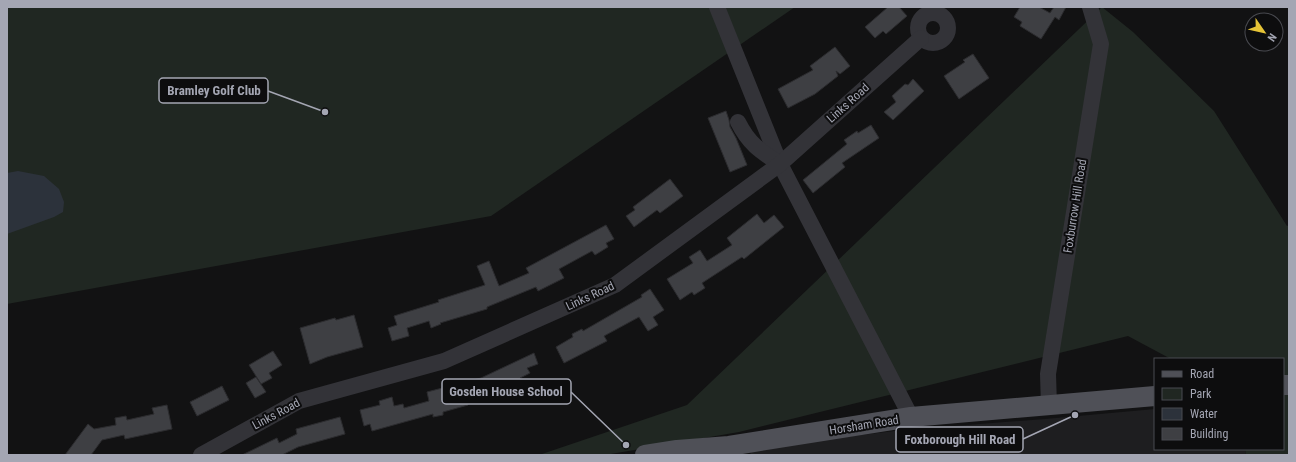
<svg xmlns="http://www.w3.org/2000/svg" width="1296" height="462" viewBox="0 0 1296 462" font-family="'Roboto Condensed',sans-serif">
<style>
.built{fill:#1e1e20}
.green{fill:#202722}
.water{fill:#2c323b}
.building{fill:#3e3f43;stroke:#2c2c2f}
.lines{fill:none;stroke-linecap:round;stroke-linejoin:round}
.minor{stroke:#333338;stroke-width:16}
.major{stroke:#4f5057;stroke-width:20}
.labels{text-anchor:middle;stroke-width:4;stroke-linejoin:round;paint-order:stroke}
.street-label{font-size:12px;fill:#a4a6b3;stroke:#0d0d0e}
.leader{fill:none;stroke:#a4a6b3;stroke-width:1.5}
.callout-dot{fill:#a4a6b3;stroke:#0d0d0e;stroke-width:1.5}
.callout{fill:#0d0d0e;stroke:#a4a6b3;stroke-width:1.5}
.callout-label{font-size:13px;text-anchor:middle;font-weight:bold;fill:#a4a6b3}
</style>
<rect width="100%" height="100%" fill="#121213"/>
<polygon class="built" points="1155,409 1155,449 1245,449 1246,455 751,455 750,451 844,437 903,430 1045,419"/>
<g class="green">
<polygon points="7,7 795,7 491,216 7,304"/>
<polygon points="1102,7 1133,32 1214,111 1287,226 1289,225 1289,455 1246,455 1245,449 1283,449 1283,359 1171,359 1128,336 739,432 605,455 539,455 687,405"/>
</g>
<polygon class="water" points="18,171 44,176 59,189 64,202 63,212 54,217 7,234 7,173"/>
<g class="building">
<polygon points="888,7 899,7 907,16 886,34 883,31 875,38 865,27"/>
<polygon points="1020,7 1039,7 1050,13 1054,7 1066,7 1059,20 1055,17 1041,39 1020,26 1022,22 1014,17"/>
<polygon points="835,47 850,66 840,74 836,71 838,76 815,94 788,108 778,89 813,70 810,66"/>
<polygon points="973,54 989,78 959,99 944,76 965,62 963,60"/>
<polygon points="913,79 924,91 893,120 884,112 896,102 892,96 905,84 908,85"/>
<polygon points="726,111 729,120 730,127 736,138 747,165 730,172 708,118"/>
<polygon points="871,125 879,138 842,163 845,167 813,193 803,180 847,144 844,140 857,131 858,133"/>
<polygon points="670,179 683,196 660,213 657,210 634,227 626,216 635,210 633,207"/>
<polygon points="757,214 764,223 774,215 784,227 744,259 742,257 702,283 705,288 694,295 692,292 680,300 667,279 693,263 689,257 700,250 707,261 732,245 727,238"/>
<polygon points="606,225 614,239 606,243 608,247 595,255 592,251 559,269 564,278 538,291 536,287 487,307 487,309 440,323 441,324 431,328 429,321 407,328 409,336 392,341 388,328 397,325 394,316 439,302 438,300 485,285 477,266 489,261 499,286 529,273 526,268"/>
<polygon points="650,289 664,310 653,317 658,325 648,331 639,317 604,336 607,341 564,363 556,347 573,337 572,334 582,329 583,331 642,297 641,295"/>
<polygon points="354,315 363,347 327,357 310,364 300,328 335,318 336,320"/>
<polygon points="273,351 282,365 269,373 272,378 261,384 249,365"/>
<polygon points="534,353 538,364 527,368 530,373 520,378 522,384 513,389 511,383 468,402 468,405 443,412 443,415 433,417 433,414 372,431 370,424 364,426 360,410 380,405 379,401 392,397 394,406 403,404 404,408 429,401 427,392 481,378"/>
<polygon points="256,377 266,392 255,398 246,383"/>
<polygon points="222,386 229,400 197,416 190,402"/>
<polygon points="167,405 172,429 125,439 124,435 102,440 91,455 65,455 88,424 94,429 116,425 115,418 126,416 127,420 154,414 152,408"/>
<polygon points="340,417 345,434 298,447 282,455 242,455 277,438 279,443 297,434 296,429"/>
</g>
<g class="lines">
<g class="minor">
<polyline points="717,7 780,164 911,417"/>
<circle cx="933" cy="28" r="15"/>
<path d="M738 122C749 144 760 151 780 164"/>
<polyline points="1049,406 1048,374 1101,44 1090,7"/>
<polyline points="201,455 299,401 444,361 615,285 780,164 921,38"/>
</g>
<g class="major">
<polyline points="1283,385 1289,385"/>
<polyline points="645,455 677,450 729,446 911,417 1155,396"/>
</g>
</g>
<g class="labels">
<g class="street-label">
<text transform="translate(848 103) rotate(-42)" y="4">Links Road</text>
<text transform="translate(1075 206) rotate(-81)" y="4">Foxburrow Hill Road</text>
<text transform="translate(590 296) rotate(-25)" y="4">Links Road</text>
<text transform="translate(276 414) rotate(-28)" y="4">Links Road</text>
<text transform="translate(864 425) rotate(-9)" y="4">Horsham Road</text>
</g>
</g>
<path class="leader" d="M325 112L268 91M626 445L571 392M1075 415L1023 439"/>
<g class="callout-dot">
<circle cx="325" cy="112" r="4"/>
<circle cx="626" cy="445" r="4"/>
<circle cx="1075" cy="415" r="4"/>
</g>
<g class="callout">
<rect x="159" y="78" width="109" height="25" rx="4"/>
<rect x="442" y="379" width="129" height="25" rx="4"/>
<rect x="896" y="427" width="127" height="25" rx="4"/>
</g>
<g class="callout-label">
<text x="214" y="95">Bramley Golf Club</text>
<text x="506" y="396">Gosden House School</text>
<text x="960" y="444">Foxborough Hill Road</text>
</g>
<rect width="1296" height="462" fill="none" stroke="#a4a6b3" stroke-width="16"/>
<rect x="1154" y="358" width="130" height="92" fill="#0d0d0e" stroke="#494a50"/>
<rect x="1162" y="371" width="20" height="6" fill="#4f5057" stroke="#494a50"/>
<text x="1190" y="378" font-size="12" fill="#a4a6b3">Road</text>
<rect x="1162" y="388" width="20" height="12" fill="#202722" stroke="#494a50"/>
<text x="1190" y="398" font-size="12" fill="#a4a6b3">Park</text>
<rect x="1162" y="408" width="20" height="12" fill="#2c323b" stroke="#494a50"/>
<text x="1190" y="418" font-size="12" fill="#a4a6b3">Water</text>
<rect x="1162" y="428" width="20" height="12" fill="#3e3f43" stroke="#494a50"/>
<text x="1190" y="438" font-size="12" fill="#a4a6b3">Building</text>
<g transform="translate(1264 32) rotate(124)"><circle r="19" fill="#0d0d0e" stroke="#494a50"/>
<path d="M0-3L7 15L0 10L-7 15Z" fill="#e6c437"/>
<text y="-6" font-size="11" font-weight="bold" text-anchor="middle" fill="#a4a6b3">N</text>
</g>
</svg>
